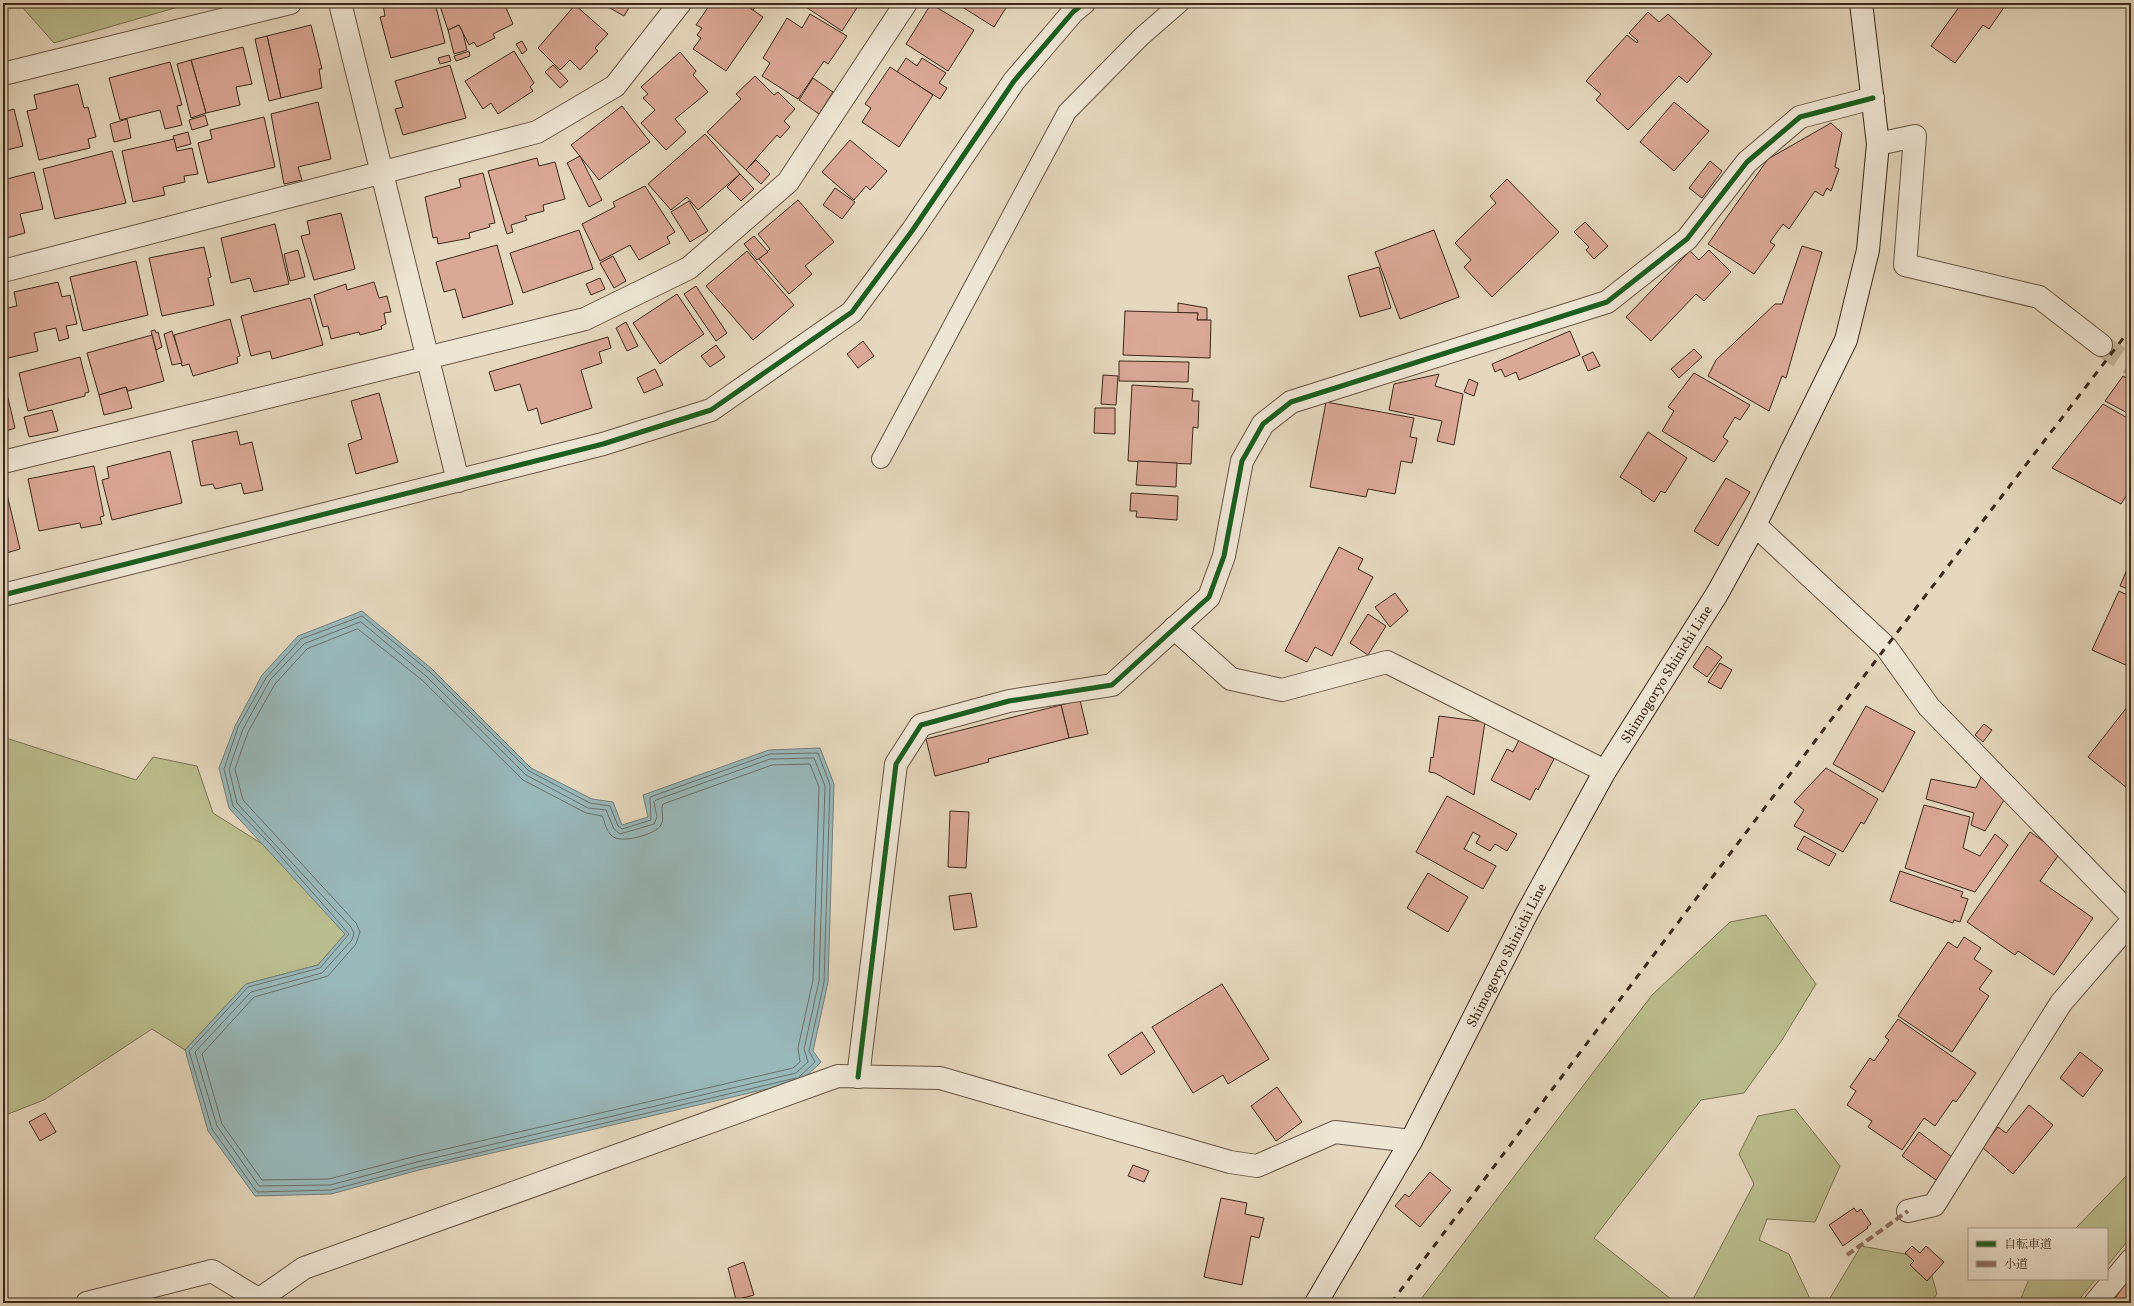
<svg xmlns="http://www.w3.org/2000/svg" width="2134" height="1306" viewBox="0 0 2134 1306" font-family="Vollkorn,'Noto Serif JP',serif">
<style>
.green{fill:#babd8e;stroke:#7c7254}
.water{fill:#99b8ba;stroke:#747e7a}
.lines{fill:none;stroke-linecap:round;stroke-linejoin:round}
.shore{stroke:#6b706a;stroke-width:1}
.building{fill:#daa896;stroke:#3d281a}
.minor-tunnel{stroke:#c3b59d;stroke-width:22;stroke-dasharray:22 11;stroke-linecap:butt}
.service-casing{stroke:#675443;stroke-width:20}
.minor-casing{stroke:#675443;stroke-width:24}
.tertiary-casing{stroke:#675443;stroke-width:24}
.secondary-casing{stroke:#3d281a;stroke-width:24}
.service{stroke:#eee6d5;stroke-width:18}
.minor{stroke:#eee6d5;stroke-width:22}
.tertiary{stroke:#eee6d5;stroke-width:22}
.secondary{stroke:#eee6d5;stroke-width:22}
.rail{stroke:#3d281a;stroke-width:3;stroke-dasharray:7 7;stroke-linecap:butt}
.quiet{stroke:#8d6e63;stroke-width:4;stroke-dasharray:8 4;stroke-linecap:butt}
.cycleway-casing{stroke:#eee6d5;stroke-width:8}
.cycleway{stroke:#1b5e20;stroke-width:5}
.labels{text-anchor:middle;stroke-width:3.5;stroke-linejoin:round;paint-order:stroke}
.street-label{font-size:14px;fill:#3d281a;stroke:#eee6d5}
</style>
<rect width="100%" height="100%" fill="#e5d8be"/>
<filter id="stains"><feTurbulence type="fractalNoise" baseFrequency=".005" numOctaves="4"/><feColorMatrix values="0 0 0 0 .2 0 0 0 0 .09 0 0 0 0 .02 0 0 0 .5 -.17"/></filter>
<radialGradient id="worn" r=".72"><stop offset=".6" stop-color="#630" stop-opacity="0"/><stop offset="1" stop-color="#630" stop-opacity=".3"/></radialGradient>
<g class="green">
<polygon points="3,3 192,3 54,43 23,8 3,8"/>
<polygon points="3,737 136,780 153,757 197,766 213,813 267,847 345,934 318,965 246,984 185,1050 152,1029 44,1100 3,1116"/>
<polygon points="1766,915 1816,984 1782,1040 1744,1093 1701,1100 1594,1238 1676,1303 1418,1303 1652,995 1730,922"/>
<polygon points="1795,1109 1840,1166 1815,1222 1767,1219 1759,1240 1789,1254 1812,1303 1691,1303 1754,1184 1739,1154 1758,1116"/>
<polygon points="2131,1171 2131,1237 2107,1266 2107,1229 2075,1229"/>
<polygon points="1861,1246 1927,1258 1937,1294 1930,1303 1827,1303"/>
<polygon points="2029,1279 2096,1279 2076,1303 2019,1303"/>
</g>
<polygon class="water" points="362,611 432,669 531,768 592,799 613,802 622,825 648,817 643,795 769,750 820,748 834,784 828,982 813,1051 821,1062 801,1081 419,1170 331,1194 255,1196 208,1131 185,1050 246,984 318,965 345,934 229,808 219,768 235,726 262,675 298,636"/>
<g class="lines">
<g class="shore">
<polygon points="361,622 426,676 526,775 588,808 606,810 614,829 620,834 654,824 657,817 654,802 656,800 770,759 814,758 825,786 819,981 804,1049 808,1062 796,1073 417,1162 330,1185 259,1186 217,1126 195,1052 251,992 322,973 352,940 354,933 351,927 237,803 229,769 243,729 270,680 304,644"/>
<path d="M358 629 422 680 523 780 586 813 602 816C605 822 606 831 612 836 620 844 655 835 661 825 665 818 660 810 663 804L772 765 810 764 819 787 813 980 798 1048 800 1062 793 1068 416 1156 329 1179 262 1180 222 1124 202 1054 254 997 328 976 356 944 360 932 356 923 243 800 235 769 248 732 275 684 307 649Z"/>
<polyline points="796,1078 418,1167 331,1190 257,1192 212,1129 189,1051 248,987 320,968 349,934 270,844 233,806 224,769 238,727 266,678 301,639 362,616 430,672 529,771 590,803 610,806 618,826 622,829 651,820 650,797 770,754 818,753 830,785 824,982 809,1051 815,1062 799,1077"/>
</g>
</g>
<g class="building">
<polygon points="392,3 435,3 445,43 391,58 380,17 385,16 383,5"/>
<polygon points="439,3 504,3 513,24 493,34 495,38 477,47 474,42 469,45 459,25 448,30"/>
<polygon points="601,3 632,3 624,16"/>
<polygon points="711,3 743,3 763,17 726,71 693,49 701,38 697,35 702,28 696,25"/>
<polygon points="743,3 759,3 753,10"/>
<polygon points="800,3 860,3 842,31"/>
<polygon points="956,3 1009,3 994,27"/>
<polygon points="1962,3 2007,3 1989,29 1983,25 1955,63 1931,46"/>
<polygon points="931,4 974,30 948,71 906,44"/>
<polygon points="575,5 608,34 595,48 598,51 580,70 570,60 560,70 538,48"/>
<polygon points="1648,12 1659,22 1668,14 1712,54 1687,83 1679,76 1628,130 1596,100 1601,94 1586,81 1627,35 1637,43 1638,41 1629,33"/>
<polygon points="810,14 847,36 828,64 824,61 798,99 762,76 770,63 763,58 787,18 802,28"/>
<polygon points="311,25 322,69 319,69 322,88 281,98 267,36"/>
<polygon points="459,25 463,33 467,50 454,54 448,30"/>
<polygon points="267,36 281,98 269,101 255,39"/>
<polygon points="522,41 527,50 522,54 516,44"/>
<polygon points="243,47 252,84 236,87 240,105 206,113 191,60"/>
<polygon points="469,51 470,56 456,61 454,56"/>
<polygon points="514,51 534,83 530,87 533,91 498,114 491,103 483,109 465,81"/>
<polygon points="680,52 696,71 693,75 708,92 675,119 686,132 666,150 641,123 655,110 643,98 648,94 641,87"/>
<polygon points="449,55 451,61 440,64 438,58"/>
<polygon points="906,58 917,66 922,58 946,73 939,83 947,88 940,99 897,72"/>
<polygon points="191,60 206,113 191,118 177,64"/>
<polygon points="170,62 182,105 177,106 182,125 165,129 160,110 120,120 109,78"/>
<polygon points="450,65 466,118 403,135 395,109 403,107 395,81"/>
<polygon points="553,65 568,81 560,88 545,72"/>
<polygon points="890,67 933,95 899,147 862,122 871,108 865,104"/>
<polygon points="755,76 774,95 778,92 795,109 784,121 790,127 780,138 777,135 746,170 707,132 741,99 736,94"/>
<polygon points="813,78 833,92 819,114 799,100"/>
<polygon points="78,84 84,108 88,107 96,137 88,139 90,148 39,160 27,111 37,109 34,95"/>
<polygon points="318,102 331,159 298,167 302,180 284,184 271,114"/>
<polygon points="1674,102 1709,131 1674,171 1640,142"/>
<polygon points="622,106 650,142 599,180 571,145"/>
<polygon points="14,109 23,146 3,151 3,112"/>
<polygon points="205,115 208,125 192,130 189,120"/>
<polygon points="264,117 275,167 208,183 198,143 212,139 210,130"/>
<polygon points="127,119 131,138 114,142 110,124"/>
<polygon points="1831,123 1842,133 1835,167 1839,169 1831,191 1827,188 1823,196 1815,191 1789,229 1783,224 1770,242 1775,245 1754,274 1708,244 1768,159"/>
<polygon points="188,132 191,144 176,148 173,136"/>
<polygon points="705,134 740,174 698,210 687,197 671,210 648,184"/>
<polygon points="174,139 177,151 192,148 198,174 184,176 185,182 163,187 165,195 133,202 122,151"/>
<polygon points="850,140 887,171 870,190 866,186 854,200 822,172"/>
<polygon points="112,151 126,203 55,219 43,169"/>
<polygon points="580,156 602,200 589,207 567,163"/>
<polygon points="537,158 539,166 555,162 565,199 543,205 544,211 525,216 527,220 511,225 513,232 507,234 488,171"/>
<polygon points="756,160 770,174 761,184 746,170"/>
<polygon points="1710,161 1722,171 1702,198 1689,188"/>
<polygon points="34,172 43,209 20,214 25,233 3,239 3,180"/>
<polygon points="483,173 495,223 489,224 490,227 469,233 470,238 438,244 437,237 433,238 425,197 461,187 459,179"/>
<polygon points="740,174 754,189 741,201 727,187"/>
<polygon points="1507,179 1559,232 1492,297 1464,267 1471,260 1455,243 1496,203 1490,196"/>
<polygon points="645,186 675,232 667,237 670,243 639,260 630,245 600,261 582,224 615,207 613,202"/>
<polygon points="835,188 855,202 842,219 823,205"/>
<polygon points="798,200 834,242 805,266 812,274 789,294 759,259 770,249 758,234"/>
<polygon points="689,201 708,231 690,242 671,212"/>
<polygon points="341,213 355,269 314,280 301,236 310,234 307,221"/>
<polygon points="1585,222 1608,246 1594,259 1586,250 1589,247 1574,232"/>
<polygon points="275,224 289,284 254,292 250,278 231,283 221,238"/>
<polygon points="579,230 593,269 523,293 510,253"/>
<polygon points="1434,230 1459,297 1400,319 1375,252"/>
<polygon points="754,236 768,252 757,260 744,244"/>
<polygon points="497,245 513,304 463,318 455,289 444,292 436,262"/>
<polygon points="1802,246 1822,252 1786,378 1782,376 1769,411 1708,376 1716,360 1775,304 1782,304"/>
<polygon points="204,247 211,277 208,278 214,305 162,316 149,258"/>
<polygon points="298,250 305,277 290,281 284,254"/>
<polygon points="1709,250 1731,272 1704,301 1696,294 1651,341 1626,317 1690,251 1699,260"/>
<polygon points="747,251 794,305 753,340 706,286"/>
<polygon points="613,256 626,281 614,288 600,263"/>
<polygon points="136,261 148,315 83,331 70,277"/>
<polygon points="1379,267 1391,308 1360,317 1348,276"/>
<polygon points="600,278 605,289 591,295 586,284"/>
<polygon points="58,282 62,297 70,295 77,324 66,326 69,338 59,341 56,328 34,333 38,351 8,358 3,339 3,309 17,306 14,292"/>
<polygon points="374,282 379,298 387,296 391,312 384,313 386,324 381,326 382,329 360,335 359,332 331,339 328,326 323,327 314,295 346,284 347,290"/>
<polygon points="696,286 727,333 716,341 684,294"/>
<polygon points="677,294 704,334 660,364 633,323"/>
<polygon points="310,298 323,345 272,359 270,351 251,356 241,316"/>
<polygon points="1178,303 1207,308 1207,320 1197,320 1198,313 1178,313"/>
<polygon points="1125,311 1198,313 1197,320 1211,320 1210,358 1123,355"/>
<polygon points="230,319 240,356 237,357 238,363 193,376 189,364 182,366 174,335"/>
<polygon points="626,322 638,346 627,351 616,328"/>
<polygon points="155,330 156,333 158,332 162,347 156,350 151,331"/>
<polygon points="172,331 182,363 172,365 164,334"/>
<polygon points="1570,331 1580,355 1519,380 1516,372 1505,377 1501,369 1495,372 1492,364"/>
<polygon points="152,335 164,381 128,391 126,387 99,395 87,353"/>
<polygon points="608,337 611,348 599,352 602,363 581,370 592,408 541,424 537,408 528,411 520,384 495,391 489,372"/>
<polygon points="863,341 874,356 858,368 847,354"/>
<polygon points="716,345 725,357 710,367 701,356"/>
<polygon points="1694,349 1702,357 1679,378 1671,369"/>
<polygon points="1593,352 1600,366 1588,371 1582,357"/>
<polygon points="80,357 89,392 85,393 85,396 28,411 19,373"/>
<polygon points="1119,361 1189,362 1188,382 1119,381"/>
<polygon points="655,369 663,385 644,393 637,378"/>
<polygon points="1694,373 1750,405 1740,420 1735,417 1723,437 1728,441 1714,462 1662,431 1674,411 1668,407"/>
<polygon points="1439,374 1435,386 1463,394 1454,445 1437,441 1442,421 1389,410 1394,384"/>
<polygon points="1103,375 1118,376 1116,405 1101,404"/>
<polygon points="2123,376 2131,381 2131,415 2105,401"/>
<polygon points="3,377 15,428 3,432"/>
<polygon points="1469,379 1478,383 1474,396 1464,392"/>
<polygon points="1132,385 1193,389 1192,401 1199,401 1198,428 1193,427 1191,464 1128,461"/>
<polygon points="126,387 132,408 104,415 99,395"/>
<polygon points="379,393 398,462 356,474 348,444 362,439 351,401"/>
<polygon points="1326,402 1414,418 1410,437 1417,438 1412,463 1401,461 1395,494 1368,489 1366,497 1310,487"/>
<polygon points="2103,404 2131,420 2131,488 2121,504 2052,468"/>
<polygon points="1095,408 1115,408 1115,434 1094,433"/>
<polygon points="52,410 58,431 29,437 24,417"/>
<polygon points="237,431 240,445 252,442 263,490 244,494 241,483 215,489 213,484 201,486 192,441"/>
<polygon points="1648,432 1687,458 1665,493 1661,491 1654,502 1641,493 1642,491 1620,477"/>
<polygon points="170,451 182,503 112,520 102,480 109,478 107,467"/>
<polygon points="1138,461 1177,463 1176,487 1136,485"/>
<polygon points="94,466 104,516 100,517 102,524 81,528 80,523 39,531 28,479"/>
<polygon points="1726,478 1750,492 1718,546 1694,531"/>
<polygon points="3,486 5,486 20,549 3,554"/>
<polygon points="1131,493 1178,496 1177,520 1136,517 1137,511 1130,511"/>
<polygon points="1339,547 1363,559 1358,569 1373,577 1332,656 1315,647 1307,662 1285,651"/>
<polygon points="2131,560 2131,590 2120,586"/>
<polygon points="2119,591 2131,597 2131,660 2128,666 2092,650"/>
<polygon points="1395,593 1408,611 1390,627 1375,607"/>
<polygon points="1368,614 1386,626 1368,655 1350,643"/>
<polygon points="1707,646 1722,657 1707,677 1693,667"/>
<polygon points="1720,663 1732,670 1721,689 1708,682"/>
<polygon points="1080,700 1088,734 1069,738 1061,705"/>
<polygon points="2131,702 2131,783 2127,788 2088,757"/>
<polygon points="1061,705 1069,738 988,759 989,762 935,776 926,739"/>
<polygon points="1866,706 1915,732 1883,792 1833,764"/>
<polygon points="1439,716 1485,722 1474,795 1435,773 1429,772 1431,757 1433,758"/>
<polygon points="1984,724 1992,730 1983,742 1975,735"/>
<polygon points="1519,740 1554,759 1538,790 1536,788 1530,800 1491,780 1507,749 1513,752"/>
<polygon points="1826,768 1878,799 1864,824 1861,822 1843,852 1794,826 1804,810 1794,802"/>
<polygon points="1982,775 2007,795 1985,831 1971,825 1974,813 1926,799 1931,779 1976,788"/>
<polygon points="1447,796 1517,834 1507,851 1495,844 1490,851 1476,843 1480,836 1473,832 1464,849 1496,866 1483,889 1416,852"/>
<polygon points="1924,805 1970,817 1963,848 1980,856 1995,834 2008,845 1975,892 1905,868"/>
<polygon points="950,811 969,812 966,868 948,867"/>
<polygon points="2030,832 2060,853 2040,881 2093,918 2054,975 2018,951 2015,955 1967,922"/>
<polygon points="1804,836 1836,854 1829,866 1797,849"/>
<polygon points="1900,871 1963,892 1961,897 1968,899 1960,922 1954,920 1953,923 1890,901"/>
<polygon points="1428,873 1468,897 1448,932 1407,908"/>
<polygon points="971,893 977,927 954,930 949,896"/>
<polygon points="1964,937 1981,948 1974,959 1992,971 1979,989 1989,996 1952,1052 1898,1016 1948,942 1957,948"/>
<polygon points="1222,984 1269,1059 1228,1084 1223,1075 1193,1093 1152,1027"/>
<polygon points="1898,1019 1976,1073 1956,1102 1953,1100 1935,1126 1924,1118 1902,1150 1868,1127 1872,1121 1847,1105 1856,1091 1850,1087 1870,1058 1874,1061 1889,1040 1885,1037"/>
<polygon points="1142,1032 1155,1052 1121,1075 1108,1055"/>
<polygon points="2080,1052 2103,1070 2083,1097 2060,1078"/>
<polygon points="1277,1087 1302,1122 1276,1141 1251,1106"/>
<polygon points="2029,1105 2053,1125 2013,1174 1982,1147 1998,1127 2006,1133"/>
<polygon points="45,1113 56,1132 40,1141 29,1122"/>
<polygon points="1919,1132 1952,1157 1936,1180 1902,1156"/>
<polygon points="1133,1165 1149,1171 1144,1182 1128,1176"/>
<polygon points="1430,1172 1451,1190 1420,1227 1395,1206 1405,1194 1409,1197"/>
<polygon points="1221,1198 1247,1203 1245,1214 1264,1218 1259,1238 1251,1236 1242,1285 1204,1277"/>
<polygon points="1854,1208 1857,1212 1861,1209 1871,1224 1867,1227 1868,1228 1843,1246 1829,1225"/>
<polygon points="1912,1246 1920,1253 1926,1246 1944,1262 1927,1281 1910,1265 1914,1261 1905,1253"/>
<polygon points="744,1262 754,1295 736,1300 728,1268"/>
<polygon points="2131,1275 2131,1303 2112,1303"/>
</g>
<g class="lines">
<polyline class="minor-tunnel" points="2101,345 2131,365"/>
<defs>
<polyline id="service" points="881,459 1067,112 1141,37 1180,3"/>
<g id="minor">
<polyline points="340,3 458,481"/>
<polyline points="3,74 290,3"/>
<polyline points="1878,144 1915,136 1905,265 2039,297 2101,345"/>
<polyline points="3,271 537,132 615,86 680,3"/>
<polyline points="3,462 585,319 689,268 788,182 906,3"/>
<polyline points="1755,525 1886,647 1929,707 2131,915"/>
<polyline points="1174,628 1231,679 1282,690 1387,662 1605,771"/>
<polyline points="858,1077 896,764 921,725 1009,701 1112,685 1209,597 1224,556 1242,461 1263,424 1291,402 1607,302 1687,239 1747,162 1800,117 1873,98"/>
<polyline points="1908,1211 1934,1205 2061,1003 2131,922"/>
<polyline points="87,1303 212,1271 258,1299"/>
<polyline points="254,1303 304,1268 838,1076 940,1078 1230,1162 1257,1166 1335,1132 1411,1141"/>
<polyline points="2095,1303 2131,1260"/>
</g>
<polyline id="tertiary" points="3,595 603,444 711,410 852,312 912,231 1014,81 1073,12 1084,3"/>
<polyline id="secondary" points="1316,1303 1411,1141 1527,913 1605,771 1717,594 1755,525 1846,340 1868,250 1878,144 1861,3"/>
</defs>
<use href="#service" class="service-casing"/>
<use href="#minor" class="minor-casing"/>
<use href="#tertiary" class="tertiary-casing"/>
<use href="#secondary" class="secondary-casing"/>
<use href="#service" class="service"/>
<use href="#minor" class="minor"/>
<use href="#tertiary" class="tertiary"/>
<use href="#secondary" class="secondary"/>
<polyline class="rail" points="1391,1303 1886,647 2131,328"/>
<polyline class="quiet" points="1847,1255 1908,1211"/>
<defs>
<g id="cycleway">
<polyline points="3,595 603,444 711,410 852,312 912,231 1014,81 1073,12 1084,3"/>
<polyline points="858,1077 896,764 921,725 1009,701 1112,685 1209,597 1224,556 1242,461 1263,424 1291,402 1607,302 1687,239 1747,162 1800,117 1873,98"/>
</g>
</defs>
<use href="#cycleway" class="cycleway-casing"/>
<use href="#cycleway" class="cycleway"/>
</g>
<g class="labels">
<g class="street-label">
<text transform="translate(1666 674) rotate(-58)" y="5">Shimogoryo Shinichi Line</text>
<text transform="translate(1506 955) rotate(-63)" y="5">Shimogoryo Shinichi Line</text>
</g>
</g>
<rect width="2134" height="1306" fill="none" stroke="#e5d8be" stroke-width="16"/>
<rect x="4" y="4" width="2126" height="1298" fill="none" stroke="#3d281a" stroke-width="2"/>
<rect x="8" y="8" width="2118" height="1290" fill="none" stroke="#3d281a"/>
<rect x="1968" y="1228" width="140" height="52" fill="#eee6d5" stroke="#a79a8a"/>
<rect x="1976" y="1241" width="20" height="6" fill="#1b5e20" stroke="#a79a8a"/>
<text x="2004" y="1248" font-size="12" fill="#3d281a">自転車道</text>
<rect x="1976" y="1261" width="20" height="6" fill="#8d6e63" stroke="#a79a8a"/>
<text x="2004" y="1268" font-size="12" fill="#3d281a">小道</text>
<rect width="100%" height="100%" filter="url(#stains)"/>
<rect width="100%" height="100%" fill="url(#worn)"/>
</svg>
